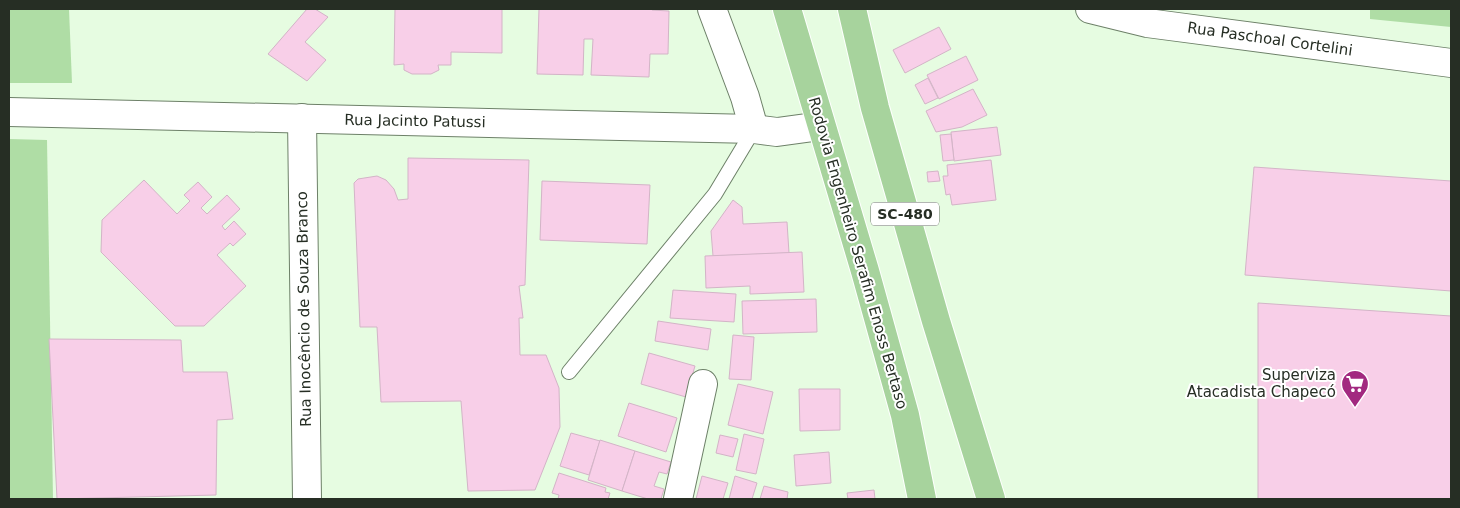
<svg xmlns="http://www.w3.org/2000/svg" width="1460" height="508" viewBox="0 0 1460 508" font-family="'DejaVu Sans',sans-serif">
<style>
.green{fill:#afdda5}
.building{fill:#f8cfe8;stroke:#d3b4c7}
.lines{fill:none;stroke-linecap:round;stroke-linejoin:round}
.lane-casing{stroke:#6d8068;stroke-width:16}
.street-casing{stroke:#6d8068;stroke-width:30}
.secondary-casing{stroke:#6d8068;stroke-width:30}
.primary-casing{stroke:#fff;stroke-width:30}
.lane{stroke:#fff;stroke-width:14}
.street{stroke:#fff;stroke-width:28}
.secondary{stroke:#fff;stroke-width:28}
.primary{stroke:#a7d39d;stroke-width:28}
.labels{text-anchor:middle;stroke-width:4;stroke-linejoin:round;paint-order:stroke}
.shield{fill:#fff;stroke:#676d66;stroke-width:1}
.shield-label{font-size:14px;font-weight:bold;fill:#262e24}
.street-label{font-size:15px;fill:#262e24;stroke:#fff}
.poi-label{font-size:15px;fill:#262e24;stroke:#fff;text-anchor:end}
</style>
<rect width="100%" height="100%" fill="#e6fce1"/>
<g class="green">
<polygon points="9,9 69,9 72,83 9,83"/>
<polygon points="1370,9 1451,9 1451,27 1370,19"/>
<polygon points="9,139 47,140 53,499 9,499"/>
</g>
<g class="building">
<polygon points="307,9 315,9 328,17 305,42 326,60 307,81 268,54"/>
<polygon points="395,9 502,9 502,53 451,52 451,65 438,65 439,70 431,74 412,74 404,70 404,64 394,65"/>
<polygon points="539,9 652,9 652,10 669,11 668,54 650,54 649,77 591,75 593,39 584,39 583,75 537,74"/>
<polygon points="939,27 951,49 905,73 893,50"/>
<polygon points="966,56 978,80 939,99 927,75"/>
<polygon points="928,78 938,98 925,104 915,85"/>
<polygon points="973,89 987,115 962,127 936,132 926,111"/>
<polygon points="997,127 1001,155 954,161 951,132"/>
<polygon points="951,134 954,160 943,161 940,135"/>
<polygon points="408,158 529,160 525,285 519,286 523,318 519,318 520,355 546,355 559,388 560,427 535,490 468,491 461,401 381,402 377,327 360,327 354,183 358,179 377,176 386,180 394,189 398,200 408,199"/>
<polygon points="991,160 996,200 952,205 950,194 946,195 943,176 948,176 947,165"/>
<polygon points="1254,167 1451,181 1451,291 1245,275"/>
<polygon points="938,171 940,181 928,182 927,172"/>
<polygon points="144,180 177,214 190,201 184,195 198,182 212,197 201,208 207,214 227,195 240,209 222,226 225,230 234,221 246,234 233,246 230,243 217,255 246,286 204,326 175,326 101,252 102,220"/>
<polygon points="542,181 650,185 647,244 540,240"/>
<polygon points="733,200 742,207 743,224 787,222 789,253 713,256 711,231"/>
<polygon points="802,252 804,292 750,294 750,286 706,288 705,256"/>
<polygon points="673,290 736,294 734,322 670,318"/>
<polygon points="816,299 817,332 743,334 742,301"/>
<polygon points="1258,303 1451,316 1451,499 1258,499"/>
<polygon points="658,321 711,329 708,350 655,341"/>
<polygon points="733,335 754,337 751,380 729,379"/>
<polygon points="49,339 181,340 183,372 227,372 233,419 217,420 216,495 57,499"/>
<polygon points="649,353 695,366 686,397 641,384"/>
<polygon points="738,384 773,392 763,434 728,425"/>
<polygon points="799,389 840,389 840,430 800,431"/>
<polygon points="629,403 677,418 666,452 618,436"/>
<polygon points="571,433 600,441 589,475 560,466"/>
<polygon points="744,434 764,439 756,474 736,470"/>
<polygon points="720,435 738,439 733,457 716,453"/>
<polygon points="600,440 635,451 622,491 588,480"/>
<polygon points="635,451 671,462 667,474 659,472 654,486 664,489 661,499 648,499 622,491"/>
<polygon points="829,452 831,483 796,486 794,455"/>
<polygon points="559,473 606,488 605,492 610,493 608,499 558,499 559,495 552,493"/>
<polygon points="702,476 728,483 723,499 696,499"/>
<polygon points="735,476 757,483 752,499 729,499"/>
<polygon points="764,486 788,492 787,499 760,499"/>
<polygon points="874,490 875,499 848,499 847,493"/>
</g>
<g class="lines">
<defs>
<polyline id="lane" points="569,372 715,194 754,129"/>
<g id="street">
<polyline points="712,9 745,97 754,129"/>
<polyline points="1090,9 1147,23 1451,63"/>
<polyline points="302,118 307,499"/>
<polyline points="678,499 703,384"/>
</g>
<polyline id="secondary" points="9,112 754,129 777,132 821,126"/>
<g id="primary">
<polyline points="787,9 865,271 905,415 922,499"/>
<polyline points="852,9 875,108 936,321 991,499"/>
</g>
</defs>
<use href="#lane" class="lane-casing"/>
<use href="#street" class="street-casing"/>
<use href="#secondary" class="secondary-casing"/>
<use href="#primary" class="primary-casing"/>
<use href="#lane" class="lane"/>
<use href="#street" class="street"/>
<use href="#secondary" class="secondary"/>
<use href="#primary" class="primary"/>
</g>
<defs>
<symbol id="supermarket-pin" viewBox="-11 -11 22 30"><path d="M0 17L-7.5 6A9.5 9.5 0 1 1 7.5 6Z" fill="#a22980" stroke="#fff"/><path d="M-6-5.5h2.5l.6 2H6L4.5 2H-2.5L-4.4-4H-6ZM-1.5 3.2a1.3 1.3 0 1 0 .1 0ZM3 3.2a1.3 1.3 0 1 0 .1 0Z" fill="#fff"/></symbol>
</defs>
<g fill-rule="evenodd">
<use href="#supermarket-pin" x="1339" y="368" width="32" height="43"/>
</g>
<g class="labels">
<rect class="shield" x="871" y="202.5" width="68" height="23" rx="4"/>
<g class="shield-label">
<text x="905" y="219">SC-480</text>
</g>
<g class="street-label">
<text transform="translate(1270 39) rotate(8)" y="5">Rua Paschoal Cortelini</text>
<text transform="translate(415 121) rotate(1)" y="5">Rua Jacinto Patussi</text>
<text transform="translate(858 253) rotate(74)" y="5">Rodovia Engenheiro Serafim Enoss Bertaso</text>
<text transform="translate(304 309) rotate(-91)" y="5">Rua Inocêncio de Souza Branco</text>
</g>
<g class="poi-label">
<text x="1336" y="380">Superviza<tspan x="1336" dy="17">Atacadista Chapecó</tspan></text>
</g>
</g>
<rect width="1460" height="508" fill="none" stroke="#262e24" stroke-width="20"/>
</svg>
